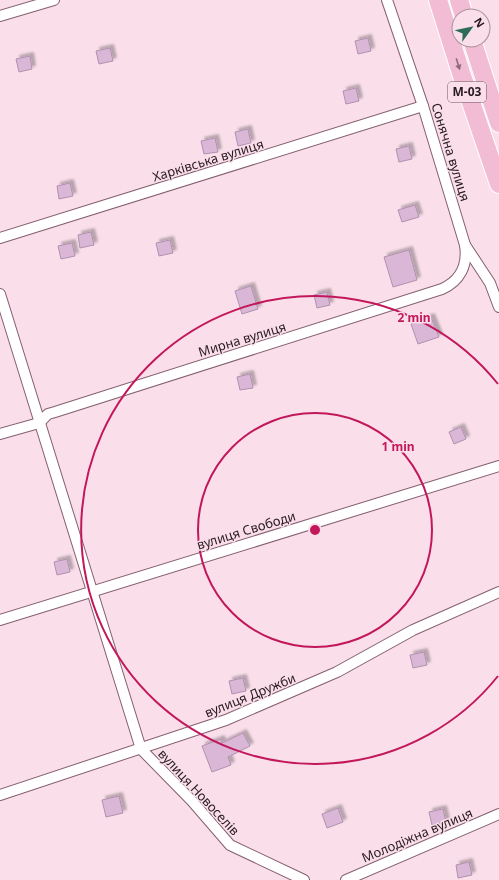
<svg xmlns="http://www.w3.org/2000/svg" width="499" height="880" viewBox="0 0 499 880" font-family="'Noto Sans',sans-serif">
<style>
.building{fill:#dab7d6;stroke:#b090ad;filter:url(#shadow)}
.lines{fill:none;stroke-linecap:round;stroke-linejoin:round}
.street-casing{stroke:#855f70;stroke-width:12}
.highway-casing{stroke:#fff;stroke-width:20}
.street{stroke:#fff;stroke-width:10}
.highway{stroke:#f2bdd4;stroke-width:18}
.oneway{fill:#8e6c7a}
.ring{fill:none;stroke:#c2185b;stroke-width:2}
.labels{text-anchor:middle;stroke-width:3;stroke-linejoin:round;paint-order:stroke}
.shield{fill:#fadfeb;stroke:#68555e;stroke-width:1}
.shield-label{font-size:12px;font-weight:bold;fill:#291a21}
.street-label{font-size:13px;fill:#291a21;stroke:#fadfeb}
.centre{fill:#c2185b;stroke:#fadfeb;stroke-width:2}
.ring-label{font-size:12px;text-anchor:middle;font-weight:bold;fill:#c2185b;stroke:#fadfeb;stroke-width:3;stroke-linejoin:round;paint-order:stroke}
</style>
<defs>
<filter id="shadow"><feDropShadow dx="3.5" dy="-3.5" stdDeviation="1" flood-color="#0004"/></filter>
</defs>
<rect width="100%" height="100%" fill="#fadfeb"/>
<g class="building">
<polygon points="368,38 371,51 358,54 355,41"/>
<polygon points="110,48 113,61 99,64 96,51"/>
<polygon points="30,56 32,69 19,72 16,59"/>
<polygon points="356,88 359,101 346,104 343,91"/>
<polygon points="248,129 251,143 238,146 235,132"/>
<polygon points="215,138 218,152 204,154 201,141"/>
<polygon points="409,146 412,159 399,162 396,149"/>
<polygon points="70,183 73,196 59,199 57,186"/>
<polygon points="415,205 419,217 402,222 398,210"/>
<polygon points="91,232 94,245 80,248 78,235"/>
<polygon points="170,240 173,253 159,256 156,243"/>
<polygon points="72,243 75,256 61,259 58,246"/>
<polygon points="409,250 417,280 393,287 384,257"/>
<polygon points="251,286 258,309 242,314 235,291"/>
<polygon points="327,292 330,305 317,308 314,295"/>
<polygon points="431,317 439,337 418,344 411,324"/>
<polygon points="250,374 253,388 240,390 237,377"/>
<polygon points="461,427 466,439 454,444 449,432"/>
<polygon points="67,559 70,572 57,575 54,562"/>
<polygon points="424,652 427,665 413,668 410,655"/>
<polygon points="243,678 246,691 232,694 229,681"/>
<polygon points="243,733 250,746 228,757 231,765 212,772 202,746 221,739 222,743"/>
<polygon points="119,796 123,813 106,817 102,800"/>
<polygon points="338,808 343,822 327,828 322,814"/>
<polygon points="443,809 446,822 432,825 429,812"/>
<polygon points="469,862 472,875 458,878 456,865"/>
</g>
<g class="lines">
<defs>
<g id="street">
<polyline points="387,0 423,106 465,245 490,283 499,307"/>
<polyline points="0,16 54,0"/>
<polyline points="0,238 423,106"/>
<polyline points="0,294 141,749 192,801 230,845 304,880"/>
<path d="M0 434 39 423 48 414 55 412 442 289C460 281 468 265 465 245"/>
<polyline points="0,620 499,466"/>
<polyline points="0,795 226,720 337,672 413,630 499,592"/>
<polyline points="346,880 499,814"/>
</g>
<g id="highway">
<polyline points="438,0 462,76 499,184"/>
<polyline points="459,0 464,16"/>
<polyline points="472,40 499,123"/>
</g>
</defs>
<use href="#street" class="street-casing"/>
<use href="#highway" class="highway-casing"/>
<use href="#street" class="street"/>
<use href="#highway" class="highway"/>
</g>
<defs><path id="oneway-solid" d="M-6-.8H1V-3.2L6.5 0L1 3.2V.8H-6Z"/></defs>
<use class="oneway" href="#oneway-solid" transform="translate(458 64) rotate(73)"/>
<g class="ring">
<circle cx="315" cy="530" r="117"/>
<path d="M498 676A234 234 0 1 1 498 384"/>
</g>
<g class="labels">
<rect class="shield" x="448" y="82" width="38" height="20" rx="3"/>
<g class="shield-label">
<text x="467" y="96">М-03</text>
</g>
<g class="street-label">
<text transform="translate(451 152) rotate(73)" y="5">Сонячна вулиця</text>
<text transform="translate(208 160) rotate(-17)" y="5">Харківська вулиця</text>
<text transform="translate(242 339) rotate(-17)" y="5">Мирна вулиця</text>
<text transform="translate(246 530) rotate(-17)" y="5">вулиця Свободи</text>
<text transform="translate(250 695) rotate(-22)" y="5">вулиця Дружби</text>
<text transform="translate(199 792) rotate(47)" y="5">вулиця Новоселів</text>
<text transform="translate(417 835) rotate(-23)" y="5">Молодіжна вулиця</text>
</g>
</g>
<circle cx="315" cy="530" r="6" class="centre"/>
<g class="ring-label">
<text x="414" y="322">2 min</text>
<text x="398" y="451">1 min</text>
</g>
<g transform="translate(471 28) rotate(57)"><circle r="19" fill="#fadfeb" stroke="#a6909a"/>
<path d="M0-3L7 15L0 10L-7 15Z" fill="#2e6c58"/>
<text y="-6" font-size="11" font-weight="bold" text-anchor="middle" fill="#291a21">N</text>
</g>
</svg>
